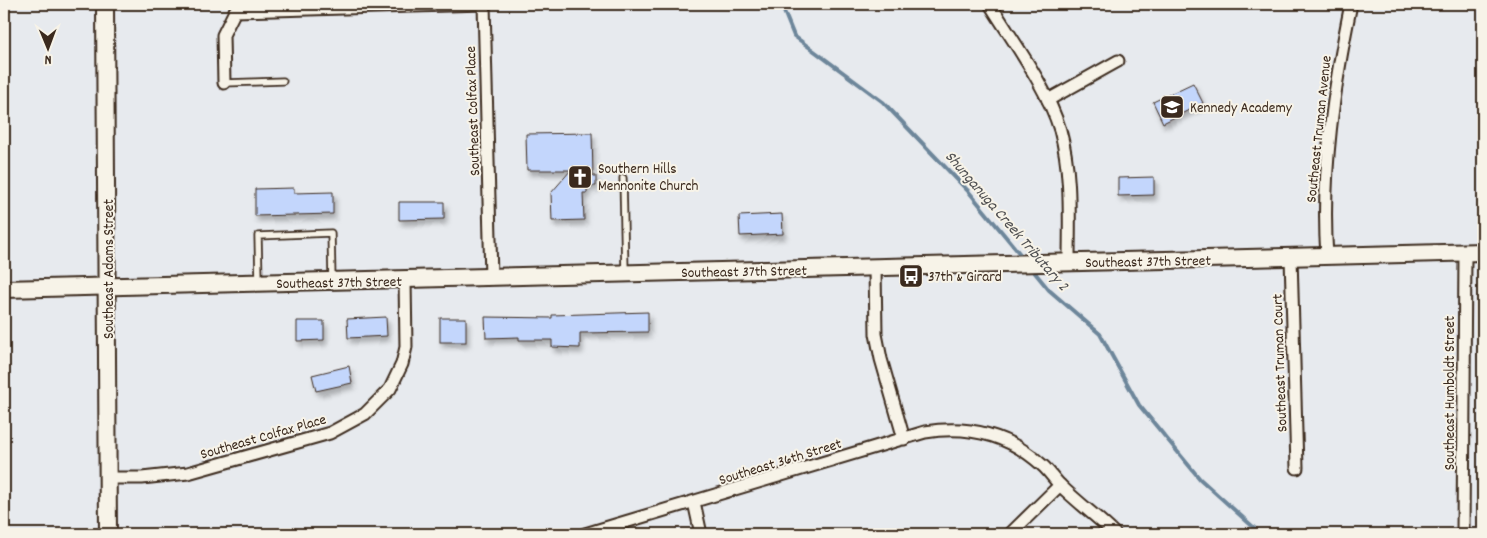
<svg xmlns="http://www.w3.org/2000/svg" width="1487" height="538" viewBox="0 0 1487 538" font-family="Dekko,sans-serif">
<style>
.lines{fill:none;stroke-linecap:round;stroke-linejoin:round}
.stream{stroke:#6d869a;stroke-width:4}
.building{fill:#c3d6fc;stroke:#3b2a1e;filter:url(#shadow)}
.lane-casing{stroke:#3b2a1e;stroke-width:9}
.street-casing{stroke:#3b2a1e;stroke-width:15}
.secondary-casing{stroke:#3b2a1e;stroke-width:20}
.lane{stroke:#f7f3e8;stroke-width:5.5}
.street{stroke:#f7f3e8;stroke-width:11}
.secondary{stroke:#f7f3e8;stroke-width:16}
.labels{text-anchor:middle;stroke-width:4;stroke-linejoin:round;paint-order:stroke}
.poi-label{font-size:15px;fill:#3b2a1e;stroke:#f7f3e8;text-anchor:start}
.street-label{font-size:15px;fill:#3b2a1e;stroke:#f7f3e8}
.water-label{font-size:16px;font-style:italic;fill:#505052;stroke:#f7f3e8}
</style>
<defs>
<filter id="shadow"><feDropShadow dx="2.5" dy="5" stdDeviation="2.5" flood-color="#0004"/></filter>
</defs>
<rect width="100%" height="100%" fill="#e7eaee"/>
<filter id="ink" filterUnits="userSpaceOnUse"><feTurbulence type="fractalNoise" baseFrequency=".02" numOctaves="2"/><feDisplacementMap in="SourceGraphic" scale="10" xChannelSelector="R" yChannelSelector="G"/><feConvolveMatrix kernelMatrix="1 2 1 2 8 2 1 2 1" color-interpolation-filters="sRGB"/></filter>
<g filter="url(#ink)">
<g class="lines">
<g class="stream">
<polyline points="781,4 794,36 883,102 969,192 1024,259"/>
<polyline points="1031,268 1049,290 1100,334 1139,405 1200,479 1261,534"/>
</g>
</g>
<g class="building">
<polygon points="1193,83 1203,103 1163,123 1153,102"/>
<polygon points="592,133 593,176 596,176 596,186 587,186 587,193 583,193 584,220 552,221 551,193 571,170 527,170 526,134"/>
<polygon points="1154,177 1154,195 1118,196 1118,178"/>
<polygon points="294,188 294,193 333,192 333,214 255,216 255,189"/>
<polygon points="399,202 444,202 444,219 399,220"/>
<polygon points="782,214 783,234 740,236 739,216"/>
<polygon points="648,312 648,332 580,333 580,348 552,347 552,340 519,340 519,337 486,338 485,317 552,318 552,315"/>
<polygon points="386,317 387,336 348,338 347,319"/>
<rect x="440" y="318" width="26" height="24"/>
<polygon points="297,321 324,321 324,340 297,341"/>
<polygon points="349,366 352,383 316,391 312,375"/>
</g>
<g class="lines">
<defs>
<g id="lane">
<polyline points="224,83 283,81"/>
<polyline points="623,178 625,272"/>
<polyline points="259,280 258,236 331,233 332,280"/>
</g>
<g id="street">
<polyline points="484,4 491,278"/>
<path d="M990 4C1014 43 1047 87 1060 130 1072 173 1069 220 1069 263"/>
<polyline points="235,11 484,4"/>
<polyline points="224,83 223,35 235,11"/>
<polyline points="1048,100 1118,61"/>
<polyline points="1291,257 1297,468"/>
<path d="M1327 257C1321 172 1334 87 1351 4"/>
<polyline points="875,268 876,334 881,359 904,439"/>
<polyline points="108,478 142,478 188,473 330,433 365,414 390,389 402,364 406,347 405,280"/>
<polyline points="694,502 701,534"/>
<path d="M585 534 925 432C969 425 1009 435 1042 465 1049 471 1054 479 1060 485 1078 503 1098 517 1115 534"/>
<polyline points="1010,534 1060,485"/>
<polyline points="1463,534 1465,253"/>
</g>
<g id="secondary">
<polyline points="105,4 108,534"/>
<polyline points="4,289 1483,252"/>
</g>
</defs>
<use href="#lane" class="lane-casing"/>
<use href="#street" class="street-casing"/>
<use href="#secondary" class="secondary-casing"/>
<use href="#lane" class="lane"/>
<use href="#street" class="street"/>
<use href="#secondary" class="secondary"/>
</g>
</g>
<defs>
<symbol id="school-square" viewBox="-11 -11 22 22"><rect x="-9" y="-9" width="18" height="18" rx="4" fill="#3b2a1e" stroke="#f7f3e8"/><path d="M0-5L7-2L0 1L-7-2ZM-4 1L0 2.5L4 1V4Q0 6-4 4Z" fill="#fff"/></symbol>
<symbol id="church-square" viewBox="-11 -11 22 22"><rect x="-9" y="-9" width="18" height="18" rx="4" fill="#3b2a1e" stroke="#f7f3e8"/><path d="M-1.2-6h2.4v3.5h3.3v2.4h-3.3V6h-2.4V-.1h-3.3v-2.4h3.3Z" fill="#fff"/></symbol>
<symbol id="bus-square" viewBox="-11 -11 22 22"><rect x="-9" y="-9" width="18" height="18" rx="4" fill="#3b2a1e" stroke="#f7f3e8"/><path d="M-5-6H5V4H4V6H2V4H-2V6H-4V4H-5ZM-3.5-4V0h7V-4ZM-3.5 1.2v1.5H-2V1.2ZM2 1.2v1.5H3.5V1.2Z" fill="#fff"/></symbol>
</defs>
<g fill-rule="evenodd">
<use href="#school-square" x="1158" y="93" width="28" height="28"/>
<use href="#church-square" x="566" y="163" width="28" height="28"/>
<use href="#bus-square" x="897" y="262" width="28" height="28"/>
</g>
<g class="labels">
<g class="poi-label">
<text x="1190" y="112">Kennedy Academy</text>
<text x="598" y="173">Southern Hills<tspan x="598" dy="17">Mennonite Church</tspan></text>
<text x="928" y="281">37th &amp; Girard</text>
</g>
<g class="street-label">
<text transform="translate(472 111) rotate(-92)" y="5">Southeast Colfax Place</text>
<text transform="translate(1318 129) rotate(-84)" y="5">Southeast Truman Avenue</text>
<text transform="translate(1148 261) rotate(-1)" y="5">Southeast 37th Street</text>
<text transform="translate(108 269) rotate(-90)" y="5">Southeast Adams Street</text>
<text transform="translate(744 271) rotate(-1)" y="5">Southeast 37th Street</text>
<text transform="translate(339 282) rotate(-1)" y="5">Southeast 37th Street</text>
<text transform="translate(1279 363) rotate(-92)" y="5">Southeast Truman Court</text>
<text transform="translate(1449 393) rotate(-90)" y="5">Southeast Humboldt Street</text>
<text transform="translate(263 436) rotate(-16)" y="5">Southeast Colfax Place</text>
<text transform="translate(780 461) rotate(-17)" y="5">Southeast 36th Street</text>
</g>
<g class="water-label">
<text transform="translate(1008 220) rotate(49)" y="6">Shunganuga Creek Tributary 2</text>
</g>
</g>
<rect width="1487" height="538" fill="none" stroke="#f7f3e8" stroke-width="20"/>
<rect x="10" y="10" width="1467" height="518" fill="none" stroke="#3b2a1e" stroke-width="2" filter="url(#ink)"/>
<g transform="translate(48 48) rotate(179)" stroke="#f7f3e8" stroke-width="4" paint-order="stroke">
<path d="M0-4L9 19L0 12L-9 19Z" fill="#3b2a1e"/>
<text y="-8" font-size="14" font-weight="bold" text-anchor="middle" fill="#3b2a1e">N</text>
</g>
</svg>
